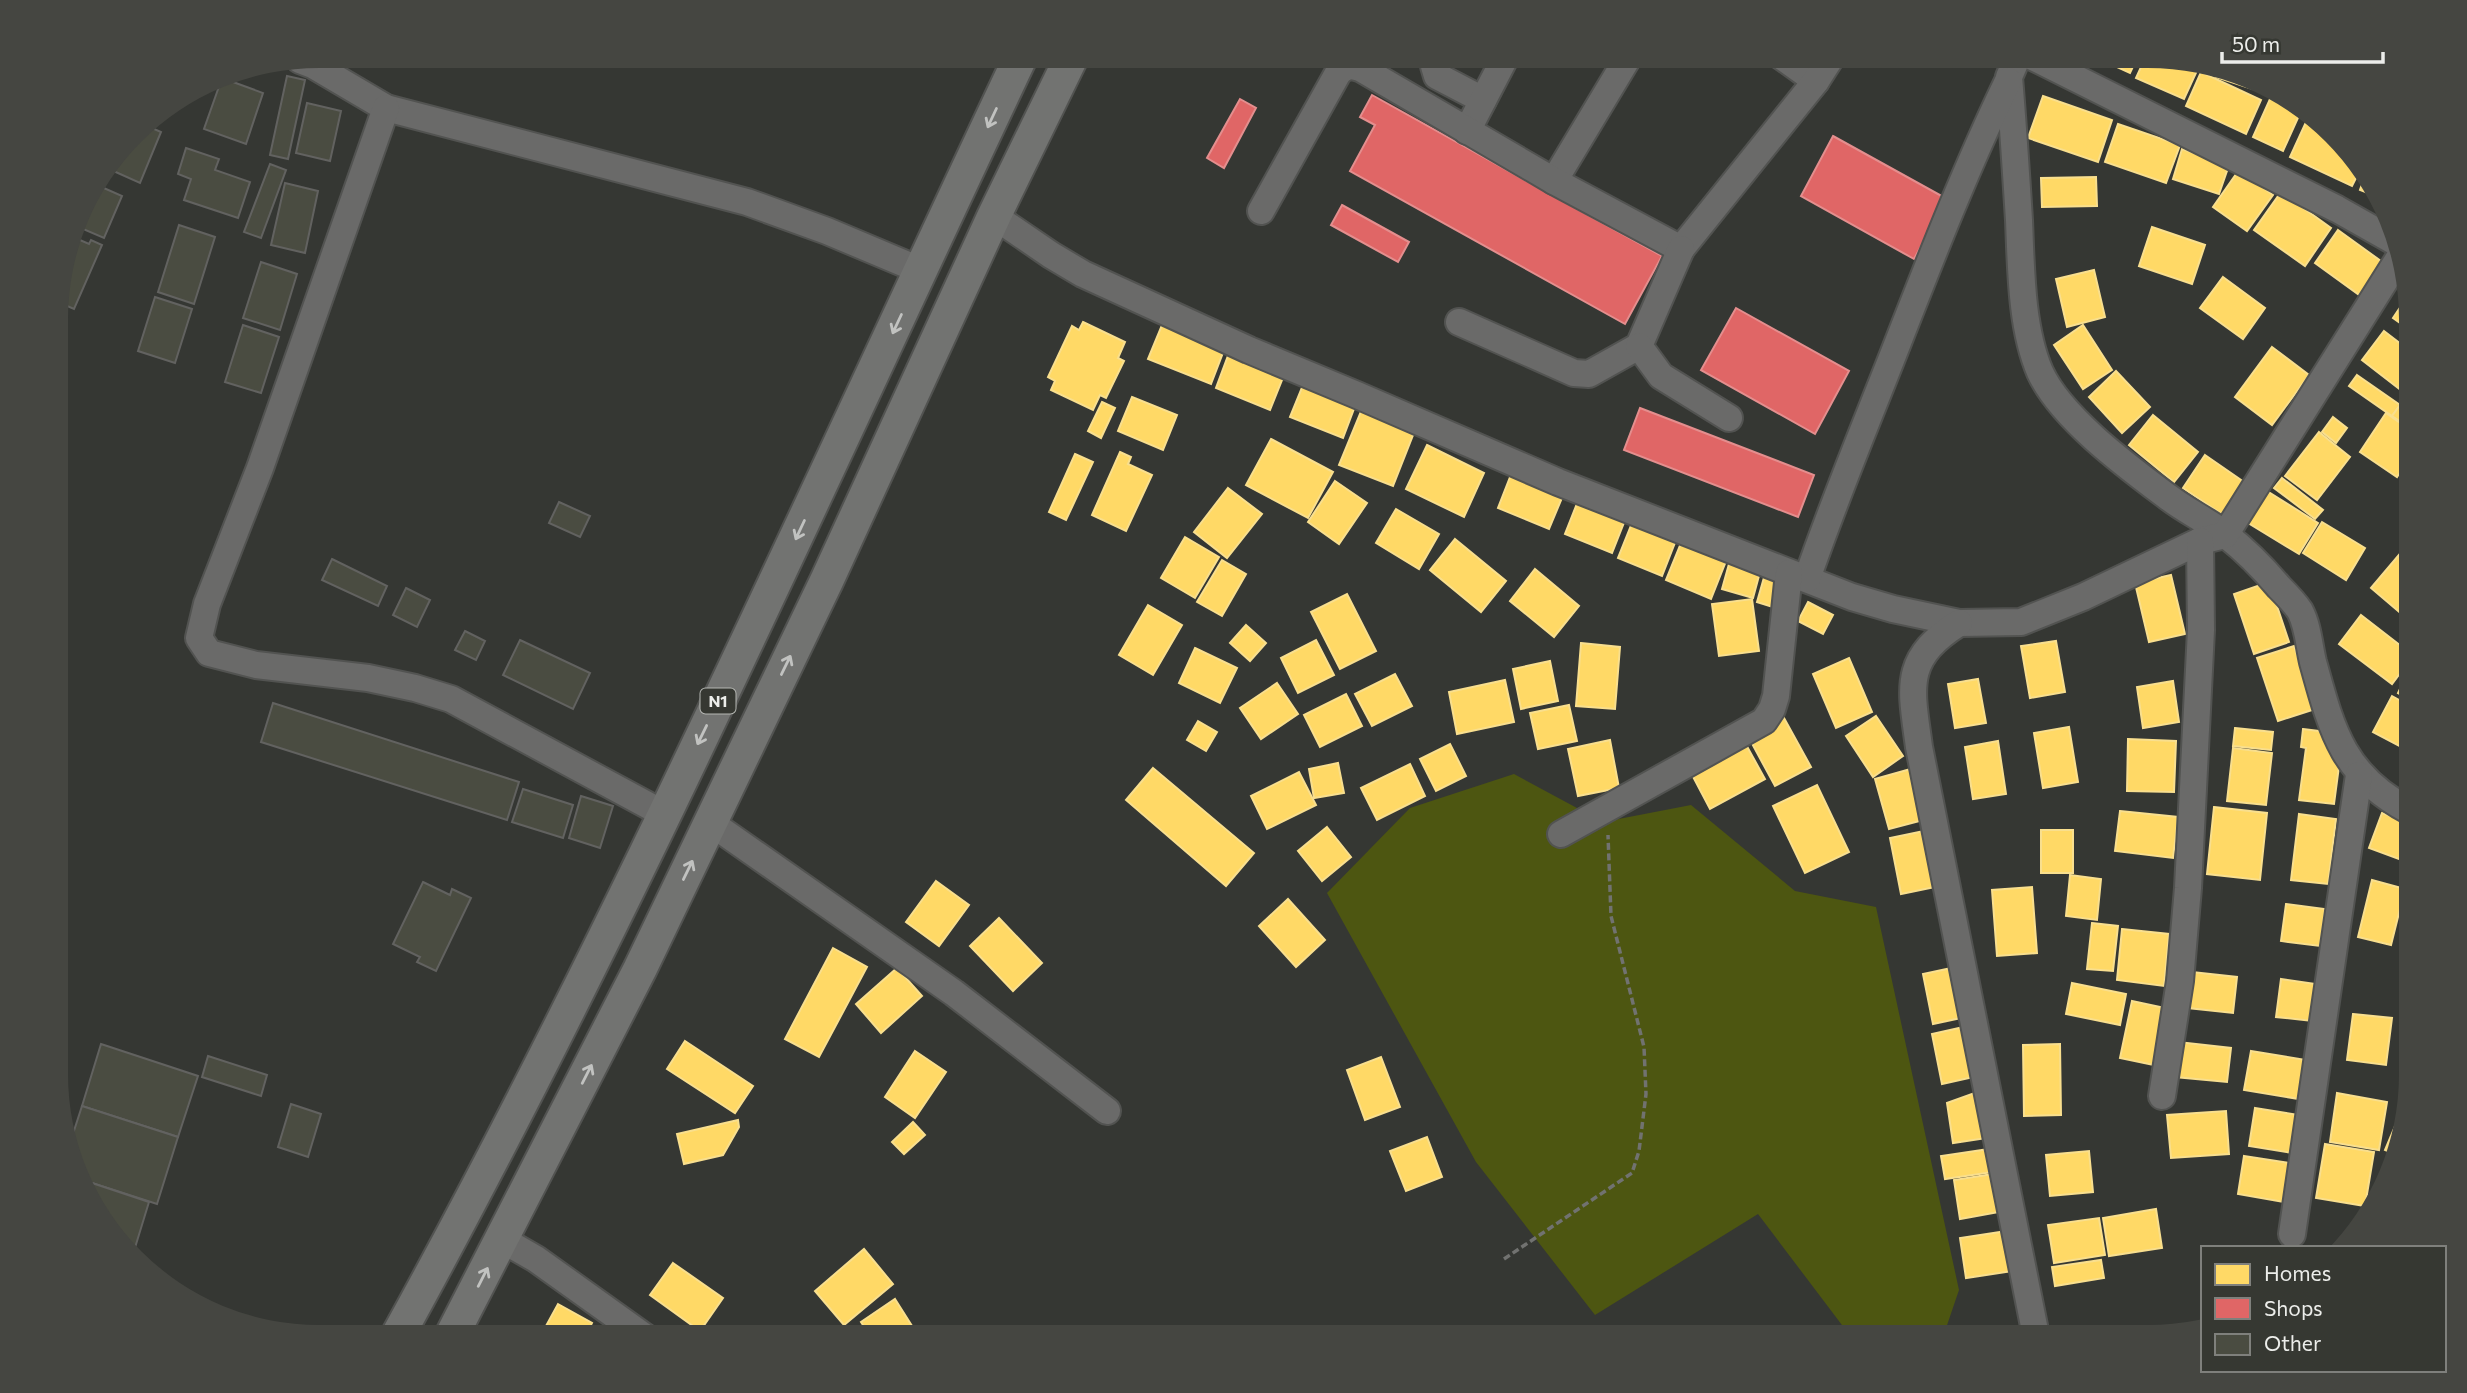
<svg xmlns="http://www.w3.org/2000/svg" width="2467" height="1393" viewBox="0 0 2467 1393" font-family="Commissioner,sans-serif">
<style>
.green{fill:#4d5611}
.homes{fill:#ffd966;stroke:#f9df8e;stroke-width:2}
.shops{fill:#e06666;stroke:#e48e8e;stroke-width:2}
.building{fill:#4a4c41;stroke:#626260;stroke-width:2}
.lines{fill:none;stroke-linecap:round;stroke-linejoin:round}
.minor-casing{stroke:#525351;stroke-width:30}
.major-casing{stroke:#525351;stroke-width:37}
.path{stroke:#717270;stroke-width:3.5;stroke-dasharray:7 3.5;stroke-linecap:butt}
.minor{stroke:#6a6a69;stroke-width:26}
.major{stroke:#727371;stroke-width:33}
.oneway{stroke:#c1c2c0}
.labels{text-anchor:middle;stroke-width:7;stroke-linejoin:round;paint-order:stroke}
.shield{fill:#363832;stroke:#b5b7b3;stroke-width:2}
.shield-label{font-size:16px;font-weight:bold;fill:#ecedea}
</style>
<rect width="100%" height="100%" fill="#353733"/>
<polygon class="green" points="1514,774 1603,822 1691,805 1795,891 1876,907 1959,1290 1943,1337 1851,1337 1758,1214 1595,1315 1476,1162 1327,893 1410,808"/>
<g class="homes">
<polygon points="2093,56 2138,56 2130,73"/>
<polygon points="2146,56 2200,64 2184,99 2136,78"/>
<polygon points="2219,66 2273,89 2271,95 2216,77"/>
<polygon points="2201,72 2261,100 2246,134 2186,106"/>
<polygon points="2274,90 2301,111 2283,151 2253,137"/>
<polygon points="2043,96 2112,120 2098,162 2028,138"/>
<polygon points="2307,120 2361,168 2352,186 2290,157"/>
<polygon points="2118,124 2180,145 2166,183 2105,162"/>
<polygon points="2182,149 2229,165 2219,194 2173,179"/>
<polygon points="2239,170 2273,195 2247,231 2213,207"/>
<polygon points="2366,173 2367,173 2378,197 2360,190"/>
<polygon points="2096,177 2097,206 2042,207 2041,178"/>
<polygon points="2281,192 2331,228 2305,266 2254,230"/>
<polygon points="2152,227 2205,245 2192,284 2139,266"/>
<polygon points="2338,230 2385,264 2362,297 2315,263"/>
<polygon points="2094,270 2105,317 2067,327 2056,279"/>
<polygon points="2223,277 2265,308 2243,339 2200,308"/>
<polygon points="2409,294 2410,302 2410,330 2393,318"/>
<polygon points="1083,322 1125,342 1118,358 1124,361 1106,398 1100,395 1093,410 1051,390 1055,381 1048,377 1072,326 1079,330"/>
<polygon points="1162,325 1224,350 1211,384 1148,359"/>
<polygon points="2083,325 2112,370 2083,389 2054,345"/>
<polygon points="2384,331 2410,351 2410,389 2406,394 2362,360"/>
<polygon points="2272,347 2309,375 2272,425 2235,397"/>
<polygon points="1229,353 1284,375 1270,410 1216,388"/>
<polygon points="2116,371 2150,407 2122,433 2089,397"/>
<polygon points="2357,375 2400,405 2392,416 2349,386"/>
<polygon points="1303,385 1355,406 1343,438 1290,417"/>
<polygon points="1132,397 1177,415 1163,450 1118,431"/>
<polygon points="1102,402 1115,408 1101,438 1088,431"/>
<polygon points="2400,405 2410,411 2410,428 2392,416"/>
<polygon points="1362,409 1415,430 1393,486 1339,465"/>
<polygon points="2386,413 2410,430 2410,457 2397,477 2360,452"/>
<polygon points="2153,415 2198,452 2174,482 2129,445"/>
<polygon points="2333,417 2347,428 2336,443 2322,432"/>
<polygon points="2319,432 2350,457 2317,500 2285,476"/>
<polygon points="1271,439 1333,472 1308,518 1246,485"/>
<polygon points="1427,445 1484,473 1464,517 1406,489"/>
<polygon points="1120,452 1131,457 1128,464 1152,475 1126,531 1092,515"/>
<polygon points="1075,454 1093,462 1066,520 1049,512"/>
<polygon points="2205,455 2244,482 2223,515 2183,488"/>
<polygon points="1512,472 1564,493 1549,529 1498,508"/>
<polygon points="2282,478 2323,510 2315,519 2274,488"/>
<polygon points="1335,481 1367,503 1339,544 1308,522"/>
<polygon points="1228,488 1262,514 1227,558 1194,532"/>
<polygon points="2267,491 2318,523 2299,554 2248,523"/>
<polygon points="1578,501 1625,520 1612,553 1565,534"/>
<polygon points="1396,509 1439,534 1419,569 1376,543"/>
<polygon points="2322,522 2365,548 2346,580 2303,553"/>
<polygon points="1632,523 1676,540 1662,576 1618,558"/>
<polygon points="1185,537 1219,557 1195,598 1161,578"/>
<polygon points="1455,539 1506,581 1481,612 1430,570"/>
<polygon points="1681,543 1726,561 1711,599 1666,580"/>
<polygon points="2404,549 2410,554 2410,621 2371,588"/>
<polygon points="1222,560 1246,574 1222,616 1197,602"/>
<polygon points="1729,564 1760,572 1753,598 1722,589"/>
<polygon points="1535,569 1579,606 1554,637 1510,601"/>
<polygon points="1765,574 1784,579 1776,608 1757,602"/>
<polygon points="2171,575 2185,634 2149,642 2135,583"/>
<polygon points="2269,582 2289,642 2254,654 2234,594"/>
<polygon points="1347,594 1376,651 1340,669 1311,612"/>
<polygon points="1752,599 1759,651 1719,656 1712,604"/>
<polygon points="1808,602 1833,615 1823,634 1798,621"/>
<polygon points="1148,605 1182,625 1153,675 1119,655"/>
<polygon points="2361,615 2410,653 2410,660 2392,684 2339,644"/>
<polygon points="1246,625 1266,643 1250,661 1230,643"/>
<polygon points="1316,640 1334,675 1298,693 1281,658"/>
<polygon points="2056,641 2065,692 2030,698 2021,646"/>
<polygon points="1581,643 1620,647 1615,709 1576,706"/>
<polygon points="2294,646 2315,709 2278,721 2257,658"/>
<polygon points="1195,648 1237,668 1220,703 1179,683"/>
<polygon points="1849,658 1872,712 1836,728 1813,674"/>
<polygon points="1550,661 1558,701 1521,709 1513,669"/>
<polygon points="2410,668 2410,700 2398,693"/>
<polygon points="1395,674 1412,706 1372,726 1355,694"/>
<polygon points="1978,679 1986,723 1955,728 1948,684"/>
<polygon points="1505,680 1514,722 1457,734 1449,692"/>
<polygon points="2173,681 2179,722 2143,728 2137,687"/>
<polygon points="1277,683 1298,714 1261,739 1240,708"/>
<polygon points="1346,694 1362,726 1320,747 1304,715"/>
<polygon points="2392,696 2410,706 2410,744 2408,743 2405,749 2373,732"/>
<polygon points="1569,705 1577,741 1538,749 1530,713"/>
<polygon points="1876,716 1903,756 1873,777 1846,736"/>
<polygon points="1784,718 1811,767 1775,786 1749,738"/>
<polygon points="1198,721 1217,732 1206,751 1187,740"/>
<polygon points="2069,727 2078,782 2043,788 2034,733"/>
<polygon points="2235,728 2273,732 2271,750 2233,746"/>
<polygon points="2303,729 2335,733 2341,751 2334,804 2299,800 2306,748 2301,747"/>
<polygon points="2128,739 2176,741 2174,792 2127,791"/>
<polygon points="1610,740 1619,788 1578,796 1568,749"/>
<polygon points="1744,741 1765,779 1710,809 1690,771"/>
<polygon points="1998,741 2006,794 1973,799 1965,747"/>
<polygon points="1450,744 1466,776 1436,791 1420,759"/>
<polygon points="2233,748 2272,753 2266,805 2227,801"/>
<polygon points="1338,763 1344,793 1314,798 1309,769"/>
<polygon points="1410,764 1425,796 1377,820 1361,788"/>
<polygon points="1153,768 1254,853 1226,886 1126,800"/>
<polygon points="1914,768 1927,819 1889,829 1875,779"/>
<polygon points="1299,772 1316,805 1267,829 1251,796"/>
<polygon points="1817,785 1849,852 1805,873 1773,806"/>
<polygon points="2214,807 2267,813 2260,880 2207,874"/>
<polygon points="2120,811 2178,817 2173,858 2115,851"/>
<polygon points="2382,813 2410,823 2410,863 2369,848"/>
<polygon points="2299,814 2336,819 2328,884 2291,880"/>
<polygon points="1327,827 1351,857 1322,881 1298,851"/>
<polygon points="1929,830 1940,886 1901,894 1890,838"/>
<rect x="2041" y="830" width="32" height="43"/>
<polygon points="2070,875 2101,879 2097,920 2066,916"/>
<polygon points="2372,880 2405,889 2391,945 2358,937"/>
<polygon points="936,881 969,905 939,946 906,922"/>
<polygon points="2032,887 2037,953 1997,956 1992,890"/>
<polygon points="1288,899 1325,940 1296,967 1259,926"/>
<polygon points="2286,904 2325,909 2320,946 2281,941"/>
<polygon points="999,918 1042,963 1013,991 970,946"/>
<polygon points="2092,923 2118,926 2113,971 2087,969"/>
<polygon points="2122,929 2169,934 2164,986 2117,980"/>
<polygon points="833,948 867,967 819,1057 785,1039"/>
<polygon points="1956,967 1966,1017 1933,1024 1923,974"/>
<polygon points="897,968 922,996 881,1033 856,1004"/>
<polygon points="2192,972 2237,977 2233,1013 2188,1008"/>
<polygon points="2281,979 2316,984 2312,1021 2276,1017"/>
<polygon points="2072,983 2126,994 2120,1025 2066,1014"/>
<polygon points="2132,1001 2165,1008 2154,1065 2120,1058"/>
<polygon points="2353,1014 2392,1018 2386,1065 2347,1060"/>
<polygon points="1968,1026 1978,1076 1942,1084 1932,1034"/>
<polygon points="685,1041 753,1086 735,1113 667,1069"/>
<polygon points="2178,1042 2231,1048 2227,1082 2175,1077"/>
<polygon points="2060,1044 2061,1115 2024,1116 2023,1045"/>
<polygon points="915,1051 946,1072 915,1118 885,1097"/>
<polygon points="2251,1051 2312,1061 2305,1100 2244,1090"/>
<polygon points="1381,1057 1400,1107 1365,1120 1347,1070"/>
<polygon points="1980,1091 1987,1138 1953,1143 1947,1103"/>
<polygon points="2337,1093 2387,1102 2379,1150 2330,1142"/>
<polygon points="2255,1108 2305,1116 2299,1154 2249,1146"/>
<polygon points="2226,1111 2229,1154 2171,1158 2167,1115"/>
<polygon points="2401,1112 2404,1113 2392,1153 2385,1150"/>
<polygon points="738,1120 739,1127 723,1155 684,1164 677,1134"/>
<polygon points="913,1122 925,1135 904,1154 892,1142"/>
<polygon points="1427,1137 1442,1177 1406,1191 1390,1151"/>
<polygon points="2325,1144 2374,1152 2365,1206 2316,1198"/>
<polygon points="1996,1148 2000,1171 1945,1179 1941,1156"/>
<polygon points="2089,1151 2093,1192 2050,1196 2046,1155"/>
<polygon points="2244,1156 2296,1164 2290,1203 2238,1194"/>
<polygon points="1993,1174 1999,1212 1960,1219 1954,1180"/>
<polygon points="2156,1209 2162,1248 2109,1256 2103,1218"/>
<polygon points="2099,1218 2105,1255 2054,1263 2048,1225"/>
<polygon points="2007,1231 2013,1271 1966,1278 1960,1238"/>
<polygon points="864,1249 893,1284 844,1325 815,1291"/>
<polygon points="2101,1260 2104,1278 2055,1286 2052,1267"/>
<polygon points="673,1263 723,1298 700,1331 650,1295"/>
<polygon points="895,1299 919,1337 871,1337 861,1322"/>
<polygon points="558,1304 592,1323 585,1337 540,1337"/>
</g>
<g class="shops">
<polygon points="1372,95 1662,256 1625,324 1350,171 1375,125 1360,117"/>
<polygon points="1240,99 1256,108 1224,168 1207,158"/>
<polygon points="1833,136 1947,199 1914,259 1801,196"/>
<polygon points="1342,205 1409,242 1398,262 1331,225"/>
<polygon points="1736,308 1849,371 1815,434 1701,370"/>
<polygon points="1640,408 1814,475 1798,517 1624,450"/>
</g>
<g class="building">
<polygon points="287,76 305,80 288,159 270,155"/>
<polygon points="222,78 263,93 246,144 204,129"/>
<polygon points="307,103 341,111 330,161 296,153"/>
<polygon points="143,124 161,132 140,183 109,169"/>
<polygon points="186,148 219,159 215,170 250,182 238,218 184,200 191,179 178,174"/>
<polygon points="270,164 286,170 261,238 244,232"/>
<polygon points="285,183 318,191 305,253 271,245"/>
<polygon points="97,185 122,196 104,238 76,226 83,203"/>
<polygon points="179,225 215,237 194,304 158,292"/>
<polygon points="73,237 89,244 91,240 102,245 74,309 58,302 58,286"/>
<polygon points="261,262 297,274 280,330 243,318"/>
<polygon points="155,297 192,309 175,363 138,351"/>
<polygon points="243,325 279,337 261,393 225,382"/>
<polygon points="559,502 590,516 580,537 549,523"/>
<polygon points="332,559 387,586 378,606 322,580"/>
<polygon points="406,588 430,600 417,627 393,615"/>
<polygon points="465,631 485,641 476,660 455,650"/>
<polygon points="520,640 590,673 573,709 503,675"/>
<polygon points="273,703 519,782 507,820 261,742"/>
<polygon points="523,789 573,805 563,838 512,822"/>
<polygon points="581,796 613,806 600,848 569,838"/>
<polygon points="423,882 450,895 452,889 471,898 436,971 417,962 420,957 393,944"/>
<polygon points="101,1044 198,1076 178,1137 82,1106"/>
<polygon points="208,1056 267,1075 261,1096 202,1077"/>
<polygon points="291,1104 321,1114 308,1157 278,1147"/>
<polygon points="82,1106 178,1137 157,1204 86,1181 71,1140"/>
<polygon points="86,1181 149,1202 134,1251 101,1220"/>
</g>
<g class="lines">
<defs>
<g id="minor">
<polyline points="1441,56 1434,66 1437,76 1483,100"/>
<polyline points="1781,56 1816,81"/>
<path d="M2018 56 2009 77C2013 125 2016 172 2019 220 2021 268 2021 328 2040 372 2061 418 2128 467 2168 497 2186 511 2208 521 2226 535 2245 550 2263 568 2279 587 2286 594 2294 602 2300 611 2308 626 2309 645 2313 662 2332 731 2343 776 2410 811"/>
<polyline points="2031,56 2337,209 2399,244"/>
<polyline points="300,60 313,65 386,108 747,202 827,231 922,271"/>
<polyline points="386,108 260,468 207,604 199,638 209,653 256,665 368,678 415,688 451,699 664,814"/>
<polyline points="1467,131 1506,56"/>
<polyline points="1554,181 1629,56"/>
<path d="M1261 211 1338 73C1346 65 1351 65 1362 69L1554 181 1681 249 1816 81 1832 56"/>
<polyline points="994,216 1051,255 1083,274 1249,350 1357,395 1558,482 1852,597 1893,609 1959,623 2021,622 2083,597 2200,541 2225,535 2401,255"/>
<polyline points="1459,322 1574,373 1589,374 1639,346 1681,249"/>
<polyline points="1639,346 1661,376 1729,418"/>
<path d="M1807 579C1833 503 1864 429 1893 355 1929 263 1965 170 2008 81"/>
<path d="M1959 623C1902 659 1911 687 1919 747L2036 1336"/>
<polyline points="711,823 954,993 1107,1111"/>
<polyline points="1561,834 1764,721 1772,709 1776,696 1789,573"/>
<polyline points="2162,1096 2180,981 2188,888 2201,630 2200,541"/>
<polyline points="2292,1234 2359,775"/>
<polyline points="503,1240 536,1259 645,1337"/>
</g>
<g id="major">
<path d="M397 1337C626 921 818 485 1021 56"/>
<polyline points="451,1337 640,969 827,580 994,216 1072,56"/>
</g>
</defs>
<use href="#minor" class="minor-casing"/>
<use href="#major" class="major-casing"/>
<polyline class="path" points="1504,1259 1632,1173 1639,1151 1646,1094 1644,1047 1611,916 1608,835"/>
<use href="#minor" class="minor"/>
<use href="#major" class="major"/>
</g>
<defs><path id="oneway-shaft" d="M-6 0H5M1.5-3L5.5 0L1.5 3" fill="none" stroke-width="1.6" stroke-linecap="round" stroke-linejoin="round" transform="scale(1.75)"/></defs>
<g class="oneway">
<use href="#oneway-shaft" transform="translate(992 118) rotate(115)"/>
<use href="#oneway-shaft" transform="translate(897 324) rotate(115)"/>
<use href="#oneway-shaft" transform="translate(800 530) rotate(115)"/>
<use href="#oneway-shaft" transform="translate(786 665) rotate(-64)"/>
<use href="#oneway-shaft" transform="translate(702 735) rotate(116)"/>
<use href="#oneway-shaft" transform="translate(688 870) rotate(-64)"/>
<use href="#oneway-shaft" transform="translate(587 1074) rotate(-63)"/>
<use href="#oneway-shaft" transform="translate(483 1277) rotate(-63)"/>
</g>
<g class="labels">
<rect class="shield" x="700.5" y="688.5" width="35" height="25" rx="5"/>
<g class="shield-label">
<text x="718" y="707">N1</text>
</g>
</g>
<path d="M0 0H2467V1393H0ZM319 68H2148A251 251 0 0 1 2399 319V1074A251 251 0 0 1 2148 1325H319A251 251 0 0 1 68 1074V319A251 251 0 0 1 319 68Z" fill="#454641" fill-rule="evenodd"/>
<rect x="2201" y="1246" width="245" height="126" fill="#363832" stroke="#7f807c" stroke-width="2"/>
<rect x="2215" y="1264" width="35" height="21" fill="#ffd966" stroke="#7f807c" stroke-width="2"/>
<text x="2264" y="1281" font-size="21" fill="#ecedea">Homes</text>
<rect x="2215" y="1298" width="35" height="21" fill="#e06666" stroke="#7f807c" stroke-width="2"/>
<text x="2264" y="1316" font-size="21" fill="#ecedea">Shops</text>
<rect x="2215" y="1334" width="35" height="21" fill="#4a4c41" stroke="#7f807c" stroke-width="2"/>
<text x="2264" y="1351" font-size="21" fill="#ecedea">Other</text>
<path d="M2222 52v10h161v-10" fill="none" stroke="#ecedea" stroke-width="3.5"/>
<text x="2232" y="52" font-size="21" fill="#ecedea" stroke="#363832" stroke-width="5" paint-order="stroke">50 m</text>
</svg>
